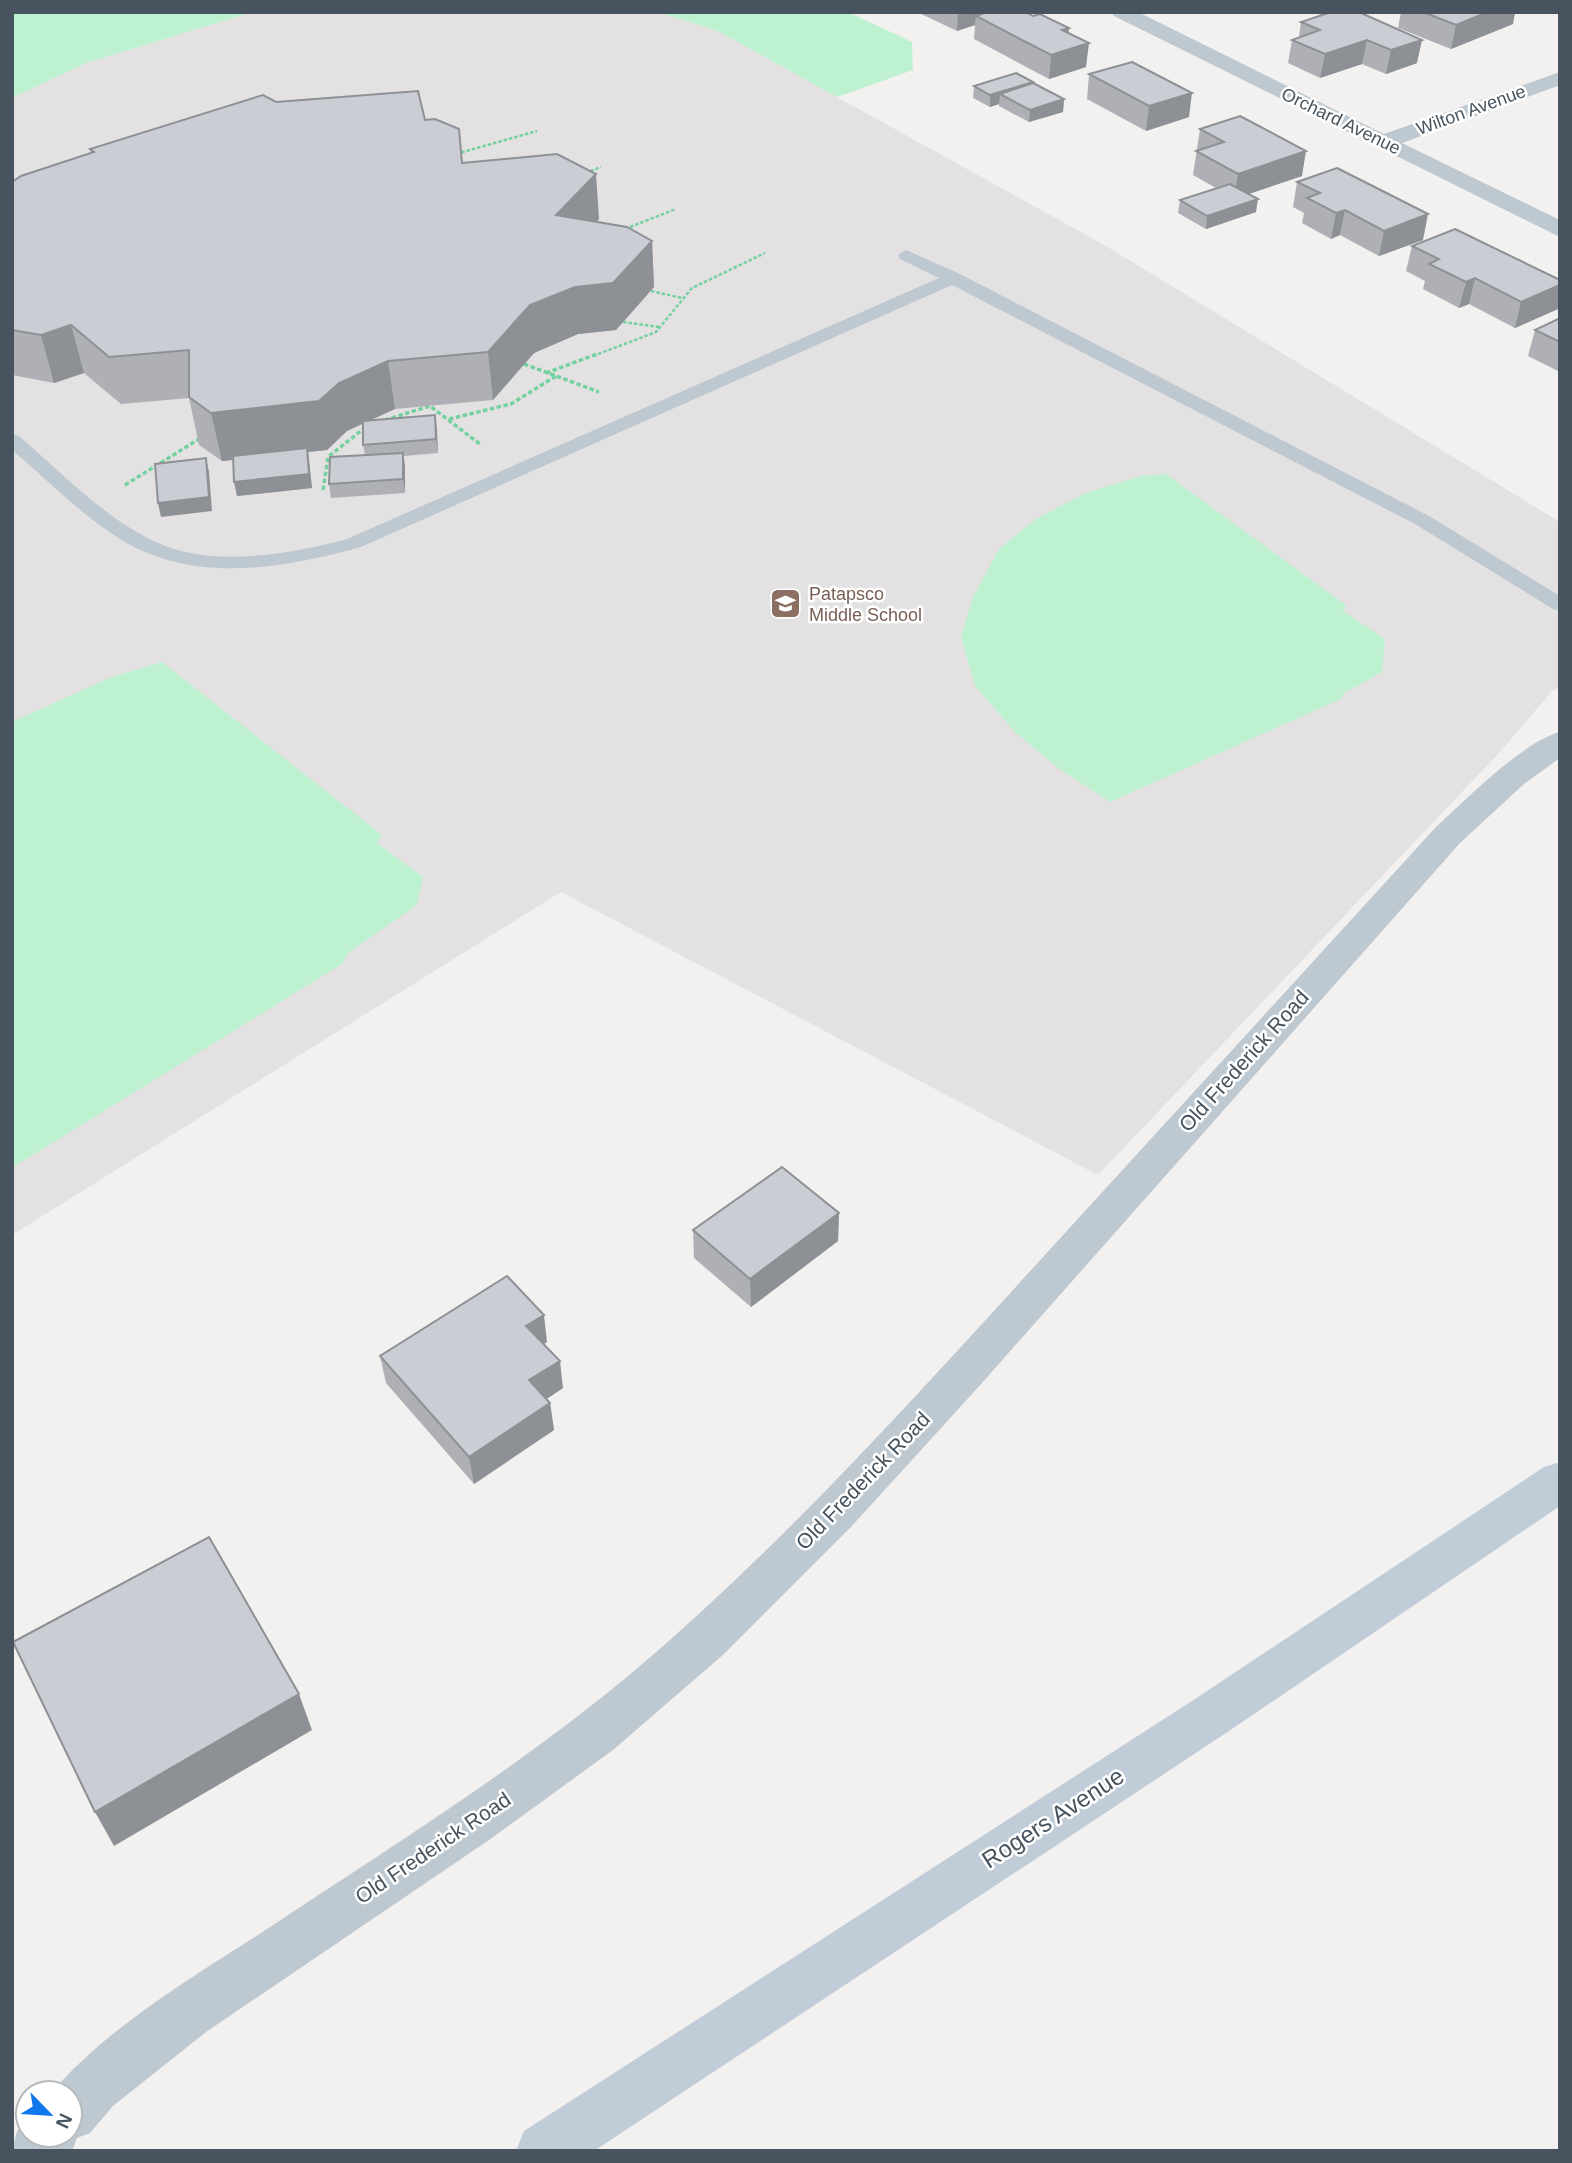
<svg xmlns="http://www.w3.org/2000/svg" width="1572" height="2163" viewBox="0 0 1572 2163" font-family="Arial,sans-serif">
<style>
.education{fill:#e4e1e2}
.green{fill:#bef1d0}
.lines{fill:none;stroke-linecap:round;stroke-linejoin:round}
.path-far1{stroke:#74d1a0;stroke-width:2.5;stroke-dasharray:3.5 2;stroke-linecap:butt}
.path{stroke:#74d1a0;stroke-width:3.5;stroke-dasharray:4.5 2.5;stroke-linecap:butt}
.lane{fill:#bdc8d0;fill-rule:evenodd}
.street{fill:#bdc8d0;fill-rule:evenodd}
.secondary{fill:#c0ccd8;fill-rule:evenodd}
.wall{fill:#aeb0b5}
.shaded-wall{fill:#8d9094}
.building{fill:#cacdd3;stroke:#8d9094;stroke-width:2}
.labels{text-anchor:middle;stroke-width:5;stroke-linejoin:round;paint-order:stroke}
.far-street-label{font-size:18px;fill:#47545f;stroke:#fff}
.far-education-label{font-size:18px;fill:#785e54;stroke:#fff;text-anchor:start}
.street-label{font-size:21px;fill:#47545f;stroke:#fff}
.near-street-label{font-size:24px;fill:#47545f;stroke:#fff}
</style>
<rect width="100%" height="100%" fill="#f3f0f0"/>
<polygon class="education" points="253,12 658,12 718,31 1106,246 1560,522 1560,687 1552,691 1499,753 1098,1175 561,892 12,1235 12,98 86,63"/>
<g class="green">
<polygon points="12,12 253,12 86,63 12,98"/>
<polygon points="658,12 848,12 912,42 913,70 837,97 718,31"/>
<polygon points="1166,474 1346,605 1343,611 1385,639 1382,672 1344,693 1341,699 1110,802 1058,768 1016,733 975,686 961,637 972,599 999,549 1036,519 1086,493 1141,476"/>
<polygon points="162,662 382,835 377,843 423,877 417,905 348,953 342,964 12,1168 12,722 109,678"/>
</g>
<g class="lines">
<g class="path-far1">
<polyline points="456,154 537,131"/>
<polyline points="585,173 601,167"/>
<polyline points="625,229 676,209"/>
<polyline points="651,291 682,298"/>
<polyline points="623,322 659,327"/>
<polyline points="593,356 656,332 692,288 765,253"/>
</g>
<g class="path">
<polyline points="524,364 599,392"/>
<polyline points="546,373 597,354"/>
<polyline points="449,419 511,404 556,376"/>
<polyline points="385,420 430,406 480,444"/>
<polyline points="125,485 199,439"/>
<polyline points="323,490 328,457 367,426"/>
</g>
<path class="lane" d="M906 250 960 274 1429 516 1560 596V611L1553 609 1415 524 952 285 361 547C285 568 197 584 125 542 83 517 49 481 12 450V434L19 436C62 473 105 519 158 543 213 568 291 554 347 539L939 278 900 259 898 255Z"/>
<g class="street">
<polygon points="1111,12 1138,12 1384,134 1560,72 1560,85 1402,143 1560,220 1560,237 1114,16"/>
<path d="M1560 732V758L1524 784 1460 843 982 1383 850 1528 724 1654 613 1750 489 1840 206 2032 113 2106 90 2133 77 2138 72 2151H12L17 2131 28 2118V2135H70V2093H51C108 2027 188 1980 261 1933 387 1849 517 1769 633 1672 778 1549 905 1408 1033 1268 1167 1121 1302 974 1436 827 1466 800 1522 742 1560 732Z"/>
</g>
<polygon class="secondary" points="1560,1462 1560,1506 1229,1731 594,2151 516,2151 524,2131 1195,1699 1544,1467"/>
</g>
<g class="wall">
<polygon points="917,12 1026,12 1069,34 1086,67 1049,79 974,39 975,25 957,31"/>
<polygon points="1331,12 1417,63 1386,74 1362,64 1320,78 1288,63 1292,40 1299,37 1301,22"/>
<polygon points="1401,12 1515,12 1513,24 1451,49 1398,28"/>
<polygon points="1089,74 1189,117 1146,131 1087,99"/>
<polygon points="1033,83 1064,99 1063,112 1029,122 999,106 999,104 990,107 973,98 974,86"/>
<polygon points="276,102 425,120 459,129 462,162 599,219 596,222 652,241 654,287 616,330 578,334 534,353 493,400 395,409 370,420 435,415 438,453 404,456 405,467 405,493 331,498 329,484 365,455 363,445 363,423 347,431 327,450 308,452 312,488 237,496 233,460 222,461 199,445 189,398 121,404 84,373 54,383 12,375 12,182 91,153 90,149"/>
<polygon points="1200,129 1302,176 1248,194 1256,212 1206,229 1178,213 1180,200 1216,188 1193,175"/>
<polygon points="1297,182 1423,240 1379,256 1340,235 1331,239 1302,223 1304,213 1293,207"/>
<polygon points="1412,246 1560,280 1560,304 1558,309 1515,328 1469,304 1459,308 1423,289 1425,281 1406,271"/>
<polygon points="1560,318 1560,372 1528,356 1535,330"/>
<polygon points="839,1213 838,1241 751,1307 694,1258 693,1230"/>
<polygon points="547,1342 544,1344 563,1388 546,1399 550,1403 554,1430 474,1484 386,1383 380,1356"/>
</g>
<g class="shaded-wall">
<polygon points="958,12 996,12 976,16 975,25 957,31"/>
<polygon points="1488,12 1515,12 1513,24 1451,49 1456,25"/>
<polygon points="1069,28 1067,50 1089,43 1086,67 1049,79 1051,55 1062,30"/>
<polygon points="1367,40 1362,64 1320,78 1325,54"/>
<polygon points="1422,40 1417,63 1386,74 1391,50"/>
<polygon points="1033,82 1032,94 1000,94 999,104 990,107 990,95"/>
<polygon points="1192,93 1189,117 1146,131 1149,106"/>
<polygon points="1064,99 1063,112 1029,122 1030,110"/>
<polygon points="1306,151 1302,176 1234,199 1238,174"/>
<polygon points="596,174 599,219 559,261 556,215"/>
<polygon points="1258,199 1256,212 1206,229 1207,216"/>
<polygon points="1345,210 1340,235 1331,239 1336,213"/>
<polygon points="1428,214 1423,240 1379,256 1384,231"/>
<polygon points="652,241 654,287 616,330 578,334 534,353 493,400 488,352 530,305"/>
<polygon points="1475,278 1469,304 1459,308 1466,282"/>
<polygon points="1560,285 1560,304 1558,309 1515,328 1521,302"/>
<polygon points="71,325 84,373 54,383 41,335"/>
<polygon points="388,361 395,409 347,431 327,450 308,452 312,488 237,496 234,482 307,452 222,461 211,413 339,383"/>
<polygon points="435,415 437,429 438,453 436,439"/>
<polygon points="403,453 405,467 405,493 403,479"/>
<polygon points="206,458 209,472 212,511 161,517 158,503"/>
<polygon points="839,1213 838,1241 751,1307 750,1279"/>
<polygon points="544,1315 547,1342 530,1353 526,1326"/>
<polygon points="560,1361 563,1388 533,1408 529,1380"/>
<polygon points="550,1403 554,1430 474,1484 469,1457"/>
<polygon points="299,1694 312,1730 114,1846 95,1812"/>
</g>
<g class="building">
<polygon points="987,12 1026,12 1033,16 1040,14 1069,28 1062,30 1089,43 1051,55 976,16"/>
<polygon points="1331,12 1359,12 1422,40 1391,50 1367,40 1325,54 1292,40 1320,30 1301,22"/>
<polygon points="1423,12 1488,12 1456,25"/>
<polygon points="1132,62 1192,93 1149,106 1089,74"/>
<polygon points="1016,73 1033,82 990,95 974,86"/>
<polygon points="1033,83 1064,99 1030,110 1000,94"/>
<polygon points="418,91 425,120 435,119 459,129 462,163 557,154 596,174 556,215 627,227 652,241 613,283 575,287 530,305 488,352 388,361 339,383 319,401 211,413 189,397 189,350 109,357 71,325 41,335 12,330 12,182 21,176 94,152 90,149 263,95 276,102"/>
<polygon points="1240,116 1306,151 1238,174 1196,151 1224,142 1200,129"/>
<polygon points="1337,168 1428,214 1384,231 1345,210 1336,213 1307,198 1320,193 1297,182"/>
<polygon points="1230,184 1258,199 1207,216 1180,200"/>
<polygon points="1455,229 1560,280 1560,285 1521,302 1475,278 1466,282 1429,264 1439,259 1412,246"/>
<polygon points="1560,318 1560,342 1535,330"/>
<polygon points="435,415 436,439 363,445 363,421"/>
<polygon points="307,448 309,474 234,482 233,456"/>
<polygon points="403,453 403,479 329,484 330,457"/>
<polygon points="206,458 209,497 158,503 155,464"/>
<polygon points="782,1167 839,1213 750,1279 693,1230"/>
<polygon points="507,1276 544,1315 526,1326 560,1361 529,1380 550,1403 469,1457 380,1356"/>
<polygon points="209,1537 299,1694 95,1812 13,1642"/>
</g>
<defs>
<symbol id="school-square" viewBox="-11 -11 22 22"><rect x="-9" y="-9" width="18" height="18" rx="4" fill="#8d6e63" stroke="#fff"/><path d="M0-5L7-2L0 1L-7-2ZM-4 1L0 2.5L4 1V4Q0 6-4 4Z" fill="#fff"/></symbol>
</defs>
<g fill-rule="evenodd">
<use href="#school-square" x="768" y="586" width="35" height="35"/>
</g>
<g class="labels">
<g class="far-street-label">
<text transform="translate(1471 110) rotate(-20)" y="6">Wilton Avenue</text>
<text transform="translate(1341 121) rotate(26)" y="6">Orchard Avenue</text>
</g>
<g class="far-education-label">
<text x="809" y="600">Patapsco<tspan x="809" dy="21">Middle School</tspan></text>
</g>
<g class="street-label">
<text transform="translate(1244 1061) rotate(-48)" y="7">Old Frederick Road</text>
<text transform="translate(863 1481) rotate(-46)" y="7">Old Frederick Road</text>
<text transform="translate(433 1848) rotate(-34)" y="7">Old Frederick Road</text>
</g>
<g class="near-street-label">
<text transform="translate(1053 1818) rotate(-33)" y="8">Rogers Avenue</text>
</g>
</g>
<rect width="1572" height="2163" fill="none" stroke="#47545f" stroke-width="28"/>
<g transform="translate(49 2114) rotate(115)"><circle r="33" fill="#ffffff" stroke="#b5bbbf" stroke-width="2"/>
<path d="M0-5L12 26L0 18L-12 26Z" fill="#1177ec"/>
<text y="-10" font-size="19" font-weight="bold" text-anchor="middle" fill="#47545f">N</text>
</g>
</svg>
